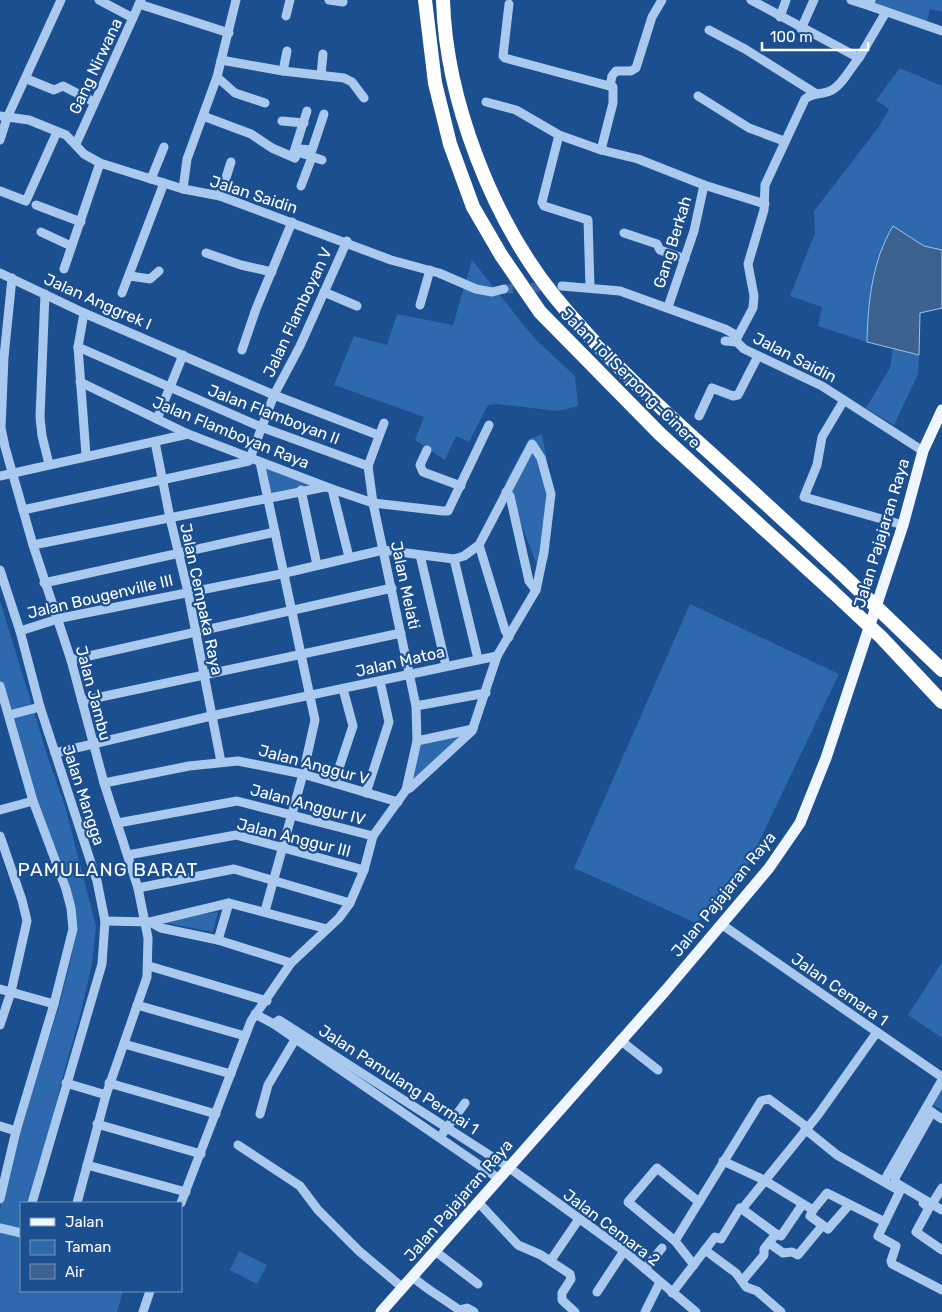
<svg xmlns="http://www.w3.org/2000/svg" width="942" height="1312" viewBox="0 0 942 1312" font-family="Rubik,sans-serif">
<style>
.green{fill:#2e69ad}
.water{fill:#3c6290;stroke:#9cc4f0}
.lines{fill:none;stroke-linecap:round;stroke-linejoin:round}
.minor-tunnel{stroke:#3d69a0;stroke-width:9;stroke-dasharray:9 4.5;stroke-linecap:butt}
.minor{stroke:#a9c9ee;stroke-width:9}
.major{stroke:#f0f6ff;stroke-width:11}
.highway{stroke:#fff;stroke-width:14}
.highway-bridge{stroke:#fff;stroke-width:14}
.labels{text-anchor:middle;stroke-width:4.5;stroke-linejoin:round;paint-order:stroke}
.street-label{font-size:16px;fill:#fff;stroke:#1b4f8f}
.quarter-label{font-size:19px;letter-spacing:1px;fill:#fff;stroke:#1b4f8f}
</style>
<rect width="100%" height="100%" fill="#1b4f8f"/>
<g class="green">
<polygon points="869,0 942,0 942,12 930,9 926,25 866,7"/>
<path d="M900 68 942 86V250L924 246 893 226C872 260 868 303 867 342L818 326 822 307 790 296 815 233 814 211 878 128 889 109 876 100Z"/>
<polygon points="472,260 535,339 575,376 578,406 558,411 496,404 488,405 469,442 456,436 445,460 415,440 424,417 334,385 354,336 387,345 397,314 453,325"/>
<polygon points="893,348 919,355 918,374 894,425 866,408 890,368"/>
<polygon points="542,434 554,501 548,559 537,565 505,483 529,439"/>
<polygon points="261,465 316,486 268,496"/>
<polygon points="0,601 49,761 65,806 96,926 92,964 80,1016 61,1082 33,1203 21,1203 21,1291 123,1291 117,1312 0,1312 0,1208 19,1134 60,1003 72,954 74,919 0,682"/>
<polygon points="690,604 839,674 746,869 696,923 574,868"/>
<polygon points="471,732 406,790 417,741"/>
<polygon points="218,912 213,932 156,921"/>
<polygon points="942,962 942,1038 908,1015"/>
<polygon points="942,1087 942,1110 933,1105"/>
<polygon points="239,1251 267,1265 257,1284 230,1270"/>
</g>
<path class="water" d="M893 226 924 246 942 250V308L920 313 919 355 867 342C868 302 872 261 893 226Z"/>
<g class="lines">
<polyline class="minor-tunnel" points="504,289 562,286"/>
<g class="minor">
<polyline points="99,0 133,18"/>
<polyline points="329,0 343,2"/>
<polyline points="851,0 870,6"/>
<polyline points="871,0 870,6 942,31"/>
<polyline points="139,4 229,33"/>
<polyline points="509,4 503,56 505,58 613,87 613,103 601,150 638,159 704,185 765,204"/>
<polyline points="286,16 290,0"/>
<polyline points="780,17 786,0"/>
<polyline points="801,29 814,0"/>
<polyline points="709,30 745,49 815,93"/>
<polyline points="859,58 886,12"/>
<polyline points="221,60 283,71 344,78 352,82 364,98"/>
<polyline points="283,71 287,51"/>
<polyline points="321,75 323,54"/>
<polyline points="217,77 235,93 265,103"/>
<polyline points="27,79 54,90 63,86 94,102"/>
<polyline points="610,86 612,76 616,71 631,71 636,68 652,17 662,0"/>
<polyline points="698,96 749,128 784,141"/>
<polyline points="486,102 516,110 559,135 601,150"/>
<polyline points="0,116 29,120 66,135 84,154 100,163 183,189 220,196 391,260 439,273 476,289 492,292 504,289"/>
<polyline points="203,116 251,134 272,148 295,158 298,152 322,160"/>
<polyline points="282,121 304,123"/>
<polyline points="559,135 542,202 544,206 588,220 590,287"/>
<polyline points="0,140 7,118 61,0"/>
<polyline points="76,144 141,0"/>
<polyline points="300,149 312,150 324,114"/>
<polyline points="293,155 307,111"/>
<polyline points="151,179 164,147"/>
<polyline points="301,186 312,157"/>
<polyline points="183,189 187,159 217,77 236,0"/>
<polyline points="0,191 26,201 57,132"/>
<polyline points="220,196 231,162"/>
<polyline points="36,205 81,222"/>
<polyline points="41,232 71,246"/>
<polyline points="624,233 657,244 660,250 685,259"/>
<polyline points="206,253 241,265 272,272"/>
<polyline points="64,269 100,163"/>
<polyline points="0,273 84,313 274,395 378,435"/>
<polyline points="130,276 150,279 159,271"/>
<polyline points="12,278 4,357 1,428 5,447 33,545 71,660 104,783 138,888 148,938 147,977 106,1095 77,1203"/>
<polyline points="562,286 620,291 725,329 734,334 737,342 744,349 822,386 923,451"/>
<polyline points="324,292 357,306"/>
<polyline points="122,293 164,183"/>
<polyline points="45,294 40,417 42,436 49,464"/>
<polyline points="420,305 430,270"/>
<polyline points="668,307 694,231 704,185"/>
<polyline points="84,313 78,347 86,455"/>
<path d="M737 338 753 308 754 296 748 264 764 210 765 185 805 99C814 92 823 95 832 90 843 84 851 67 859 58L751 0"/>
<polyline points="725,341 737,342"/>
<polyline points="78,347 261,427 368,466"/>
<polyline points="242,350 256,309 292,222"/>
<polyline points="80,382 188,434 332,489 373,503 443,511 448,511 489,425"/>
<polyline points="844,400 822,437 817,465 804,497 903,525"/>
<polyline points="699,416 712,388 733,396 738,395 758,356"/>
<polyline points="157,419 183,355"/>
<polyline points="384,423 368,466 373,503 416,706 417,741 406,790"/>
<polyline points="155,442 170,518 188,592 221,762"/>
<polyline points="427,450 420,465 423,472 461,486"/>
<polyline points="260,462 315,720 303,774 265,911"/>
<polyline points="0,476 188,434"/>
<polyline points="332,489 349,557"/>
<polyline points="301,490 317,565"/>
<polyline points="506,492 510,496 529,581 536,590"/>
<polyline points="23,510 249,461 274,395 300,346 347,241"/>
<polyline points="33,545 325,487"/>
<polyline points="479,545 505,630 509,637"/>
<polyline points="420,555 446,666"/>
<polyline points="454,559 478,659"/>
<polyline points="0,570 20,631 40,707 97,881 105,921 102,964 32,1203"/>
<polyline points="44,583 275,532"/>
<polyline points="20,631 61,618 281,574 383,550 454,559 464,556 479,545 532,444 541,458 551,494 544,552 536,590 497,656 472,731 410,788 406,790 373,836 364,870 350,903 339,918 291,963 251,1021 181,1203"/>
<polyline points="71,660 392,588"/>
<polyline points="0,686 33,801 66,889 71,908 73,929 54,1004 16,1131 0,1199"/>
<polyline points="82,701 401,633"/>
<polyline points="416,706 486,693"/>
<polyline points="9,715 40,707"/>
<polyline points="417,741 473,729"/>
<polyline points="55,753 211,716 497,656"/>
<polyline points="104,783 189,766 238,761 303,774 398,802"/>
<polyline points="334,783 353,726 343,689"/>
<polyline points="366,793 389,722 380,681"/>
<polyline points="0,810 33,801"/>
<polyline points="118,823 237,801 373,836"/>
<polyline points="0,836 22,900 27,921 11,992 0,1025"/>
<polyline points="128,855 236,835 364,870"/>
<polyline points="138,888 234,869 350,903"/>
<polyline points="105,921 150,922 229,903 327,929"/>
<polyline points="150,922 161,928 218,940 291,963"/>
<polyline points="721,924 942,1077"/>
<polyline points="218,940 229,903"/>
<polyline points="149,966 267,1001"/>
<polyline points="0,989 54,1004"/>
<polyline points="137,1005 245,1036"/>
<polyline points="255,1014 274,1024 498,1178"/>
<polyline points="274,1024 279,1020 508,1167 624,1251 696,1312"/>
<polyline points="620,1040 658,1070"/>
<polyline points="124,1044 231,1074"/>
<polyline points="66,1083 106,1095"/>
<polyline points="109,1083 216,1114"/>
<polyline points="927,1109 942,1119"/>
<polyline points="932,1112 895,1178 896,1183 942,1210"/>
<polyline points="260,1114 268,1085 296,1038"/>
<polyline points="97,1124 201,1154"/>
<polyline points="0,1126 16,1131"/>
<polyline points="805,1129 837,1155 900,1191 878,1236 896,1246 891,1261 892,1264 942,1290"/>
<polyline points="443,1133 465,1103"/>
<polyline points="238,1145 300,1186 318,1210 359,1251 403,1288"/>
<polyline points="723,1161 764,1180 813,1210 827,1193 885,1222"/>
<polyline points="87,1165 186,1192"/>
<polyline points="884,1181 942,1080"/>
<polyline points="478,1202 518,1245 541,1255 570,1274 571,1279 562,1293 562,1300 575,1312"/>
<polyline points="923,1203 929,1208 916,1232 942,1250"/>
<polyline points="932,1204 942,1188"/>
<polyline points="742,1209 776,1234"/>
<polyline points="813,1210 810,1216 828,1229 849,1205"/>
<polyline points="0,1228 21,1233"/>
<polyline points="675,1241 761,1101 769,1099 807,1127"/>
<polyline points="769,1243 783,1253 792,1252 798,1255 822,1226"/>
<polyline points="705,1250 736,1273 746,1287 757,1291 781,1312"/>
<polyline points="435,1251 478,1284"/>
<polyline points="551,1260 579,1219"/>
<polyline points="694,1265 675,1241 628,1202 657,1168 699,1202"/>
<polyline points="645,1269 662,1248"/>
<path d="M413 1277C427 1290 443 1298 459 1310L467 1308 474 1312"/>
<polyline points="743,1280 764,1255 764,1249 776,1234 781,1236 802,1205"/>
<polyline points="597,1292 624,1251"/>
<polyline points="672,1293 715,1237 721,1239 740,1208 742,1209 818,1115 877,1032"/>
<polyline points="143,1312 150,1291"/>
<polyline points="645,1312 660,1282"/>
</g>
<polyline class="major" points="381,1312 666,990 769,868 800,823 826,758 903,525 923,451 942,410"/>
<g class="highway">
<polyline points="425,0 435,83 450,144 473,207 501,255 540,312 660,434 832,591"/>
<path d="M443 0C446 100 492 219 555 297 598 350 648 396 698 442 746 485 793 529 841 573"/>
</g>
<g class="highway-bridge">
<polyline points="841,573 942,670"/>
<polyline points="832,591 881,637 942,702"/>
</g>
</g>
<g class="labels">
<g class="street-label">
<text transform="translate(95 66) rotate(-65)" y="6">Gang Nirwana</text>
<text transform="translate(254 194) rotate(18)" y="6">Jalan Saidin</text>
<text transform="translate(672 242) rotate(-73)" y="6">Gang Berkah</text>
<text transform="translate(98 301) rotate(24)" y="6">Jalan Anggrek I</text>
<text transform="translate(297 312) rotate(-65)" y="6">Jalan Flamboyan V</text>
<text transform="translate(795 357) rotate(27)" y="6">Jalan Saidin</text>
<text transform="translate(631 378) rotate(45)" y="6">Jalan Tol Serpong–Cinere</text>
<text transform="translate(274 414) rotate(21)" y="6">Jalan Flamboyan II</text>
<text transform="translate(231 432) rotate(22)" y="6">Jalan Flamboyan Raya</text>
<text transform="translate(881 533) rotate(-73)" y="6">Jalan Pajajaran Raya</text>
<text transform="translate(406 585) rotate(78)" y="6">Jalan Melati</text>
<text transform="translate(100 596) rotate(-13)" y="6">Jalan Bougenville III</text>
<text transform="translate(202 599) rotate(78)" y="6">Jalan Cempaka Raya</text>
<text transform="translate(400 661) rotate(-13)" y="6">Jalan Matoa</text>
<text transform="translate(94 693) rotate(75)" y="6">Jalan Jambu</text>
<text transform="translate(314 764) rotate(15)" y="6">Jalan Anggur V</text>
<text transform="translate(84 795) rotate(72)" y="6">Jalan Mangga</text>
<text transform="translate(308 804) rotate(15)" y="6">Jalan Anggur IV</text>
<text transform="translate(294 837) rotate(14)" y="6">Jalan Anggur III</text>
<text transform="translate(723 894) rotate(-51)" y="6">Jalan Pajajaran Raya</text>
<text transform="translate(840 989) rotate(35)" y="6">Jalan Cemara 1</text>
<text transform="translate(399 1079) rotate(33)" y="6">Jalan Pamulang Permai 1</text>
<text transform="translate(458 1200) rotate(-49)" y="6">Jalan Pajajaran Raya</text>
<text transform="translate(612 1227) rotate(37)" y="6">Jalan Cemara 2</text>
</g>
<g class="quarter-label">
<text x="108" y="876">PAMULANG BARAT</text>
</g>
</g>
<rect x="20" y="1202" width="162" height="90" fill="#1b4f8f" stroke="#7695bc"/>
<rect x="30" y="1218" width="25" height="8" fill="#f0f6ff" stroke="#7695bc"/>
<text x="65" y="1227" font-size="15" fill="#ffffff">Jalan</text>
<rect x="30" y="1240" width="25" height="15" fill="#2e69ad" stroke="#7695bc"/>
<text x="65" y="1252" font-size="15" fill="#ffffff">Taman</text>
<rect x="30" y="1264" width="25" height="15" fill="#3c6290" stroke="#7695bc"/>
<text x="65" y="1277" font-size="15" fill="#ffffff">Air</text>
<path d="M762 42v8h106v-8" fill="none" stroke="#ffffff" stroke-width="2.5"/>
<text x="770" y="42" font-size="15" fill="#ffffff" stroke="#1b4f8f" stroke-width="4" paint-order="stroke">100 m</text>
</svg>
